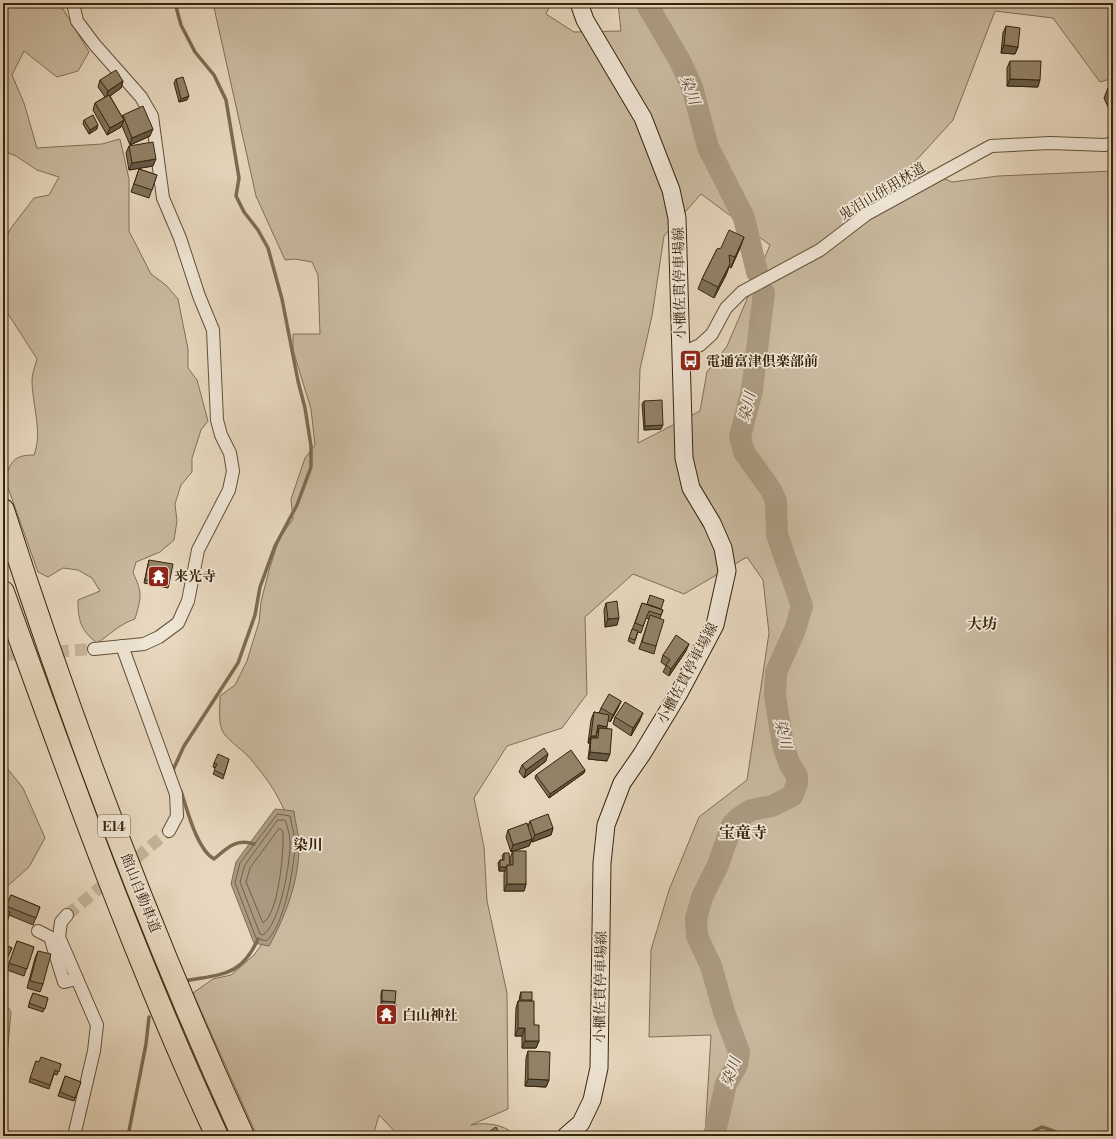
<svg xmlns="http://www.w3.org/2000/svg" width="1116" height="1139" viewBox="0 0 1116 1139" font-family="'Libre Bodoni','Noto Serif JP',serif">
<style>
.green{fill:#c9b99f;stroke:#806f54;fill-rule:evenodd}
.water{fill:#ab9a81;stroke:#7c6b51}
.lines{fill:none;stroke-linecap:round;stroke-linejoin:round}
.shore{stroke:#706046;stroke-width:1}
.stream{stroke:#7c6b51;stroke-width:3.5}
.river{stroke:#ab9a81;stroke-width:22}
.minor-tunnel{stroke:#c4b39a;stroke-width:12;stroke-dasharray:12 6;stroke-linecap:butt}
.minor-casing{stroke:#625237;stroke-width:14}
.secondary-casing{stroke:#36250a;stroke-width:19}
.motorway-casing{stroke:#36250a;stroke-width:24}
.minor{stroke:#efe5d5;stroke-width:12}
.secondary{stroke:#efe5d5;stroke-width:17}
.motorway{stroke:#e7d7be;stroke-width:22}
.wall{fill:#7e7059;stroke:#36250a}
.shaded-wall{fill:#665b49;stroke:#36250a}
.building{fill:#928268;stroke:#36250a}
.labels{text-anchor:middle;stroke-width:3.5;stroke-linejoin:round;paint-order:stroke}
.shield{fill:#efe5d5;stroke:#6e5f47;stroke-width:1}
.shield-label{font-size:13px;font-weight:bold;fill:#36250a}
.street-label{font-size:14px;fill:#36250a;stroke:#efe5d5}
.poi-label{font-size:14px;font-weight:bold;fill:#36250a;stroke:#efe5d5;text-anchor:start}
.water-label{font-size:15px;font-style:italic;fill:#59482e;stroke:#efe5d5}
.neighbourhood-label{font-size:15px;font-weight:bold;fill:#36250a;stroke:#efe5d5}
.quarter-label{font-size:16px;font-weight:bold;fill:#36250a;stroke:#efe5d5}
</style>
<rect width="100%" height="100%" fill="#e7d7be"/>
<filter id="stains"><feTurbulence type="fractalNoise" baseFrequency=".005" numOctaves="4"/><feColorMatrix values="0 0 0 0 .2 0 0 0 0 .09 0 0 0 0 .02 0 0 0 .5 -.17"/></filter>
<radialGradient id="worn" r=".72"><stop offset=".6" stop-color="#630" stop-opacity="0"/><stop offset="1" stop-color="#630" stop-opacity=".3"/></radialGradient>
<g class="green">
<path d="M3 3H52L63 9 89 52 78 71 57 77 24 51 12 75 24 103 37 148 102 144 120 139 129 179V231L151 274 166 285 178 299 188 349V368L197 380 208 421 201 430 192 458V472L181 485 175 504 177 521 174 540 160 552 136 562 133 573C143 593 141 598 135 619 118 625 111 634 97 643 80 630 78 619 78 600L100 591 92 578 78 570 63 568 48 577 38 572 5 479C11 461 14 455 34 455 43 431 32 405 32 380 32 374 35 366 37 359L3 306V242L11 228 34 198 49 195 59 177 37 170 16 156 3 151Z"/>
<path d="M213 3H551L546 14 574 32 621 31 618 3H1113V78L1100 82 1053 18 995 11 953 120 912 165 952 182 998 176 1113 171V820L1108 830 1113 833V1136H705L711 1035 649 1037 651 950 669 890 699 817 747 780 769 633 763 580 747 557 684 594 633 574 585 617 587 694 562 728 507 746 474 798 484 847 487 901 507 993 508 1109 471 1125C485 1122 503 1124 514 1134L509 1136H444L446 1134 442 1136H399L379 1115 373 1136H257L193 993 213 979 231 975 254 955 270 933 287 818C279 794 265 776 248 756 241 749 225 738 222 730 218 720 220 706 220 696L235 685 247 661 259 622 261 602 269 570 279 539 293 519 291 499 305 458 315 445 311 409 293 350V334H320L318 275 312 262 295 259 285 260 256 196ZM701 194 770 245 727 346 707 372 700 411 638 443 640 369 652 316 664 236Z"/>
<polygon points="3,763 23,788 45,838 29,867 3,890"/>
<polygon points="3,1000 11,1012 3,1100"/>
</g>
<path class="water" d="M275 809 294 811C295 823 299 833 299 845 299 881 286 915 269 946L254 943 231 884 236 862Z"/>
<g class="lines">
<g class="shore">
<path d="M278 814 290 816C292 826 295 835 295 846 294 867 284 928 266 941L256 938 235 883 240 863Z"/>
<path d="M278 820H285C288 828 290 835 290 844 290 864 280 924 263 935L260 934 240 882 245 865Z"/>
<path d="M279 829H281L283 832C284 850 279 913 263 923L246 882 250 868Z"/>
</g>
<g class="stream">
<polyline points="174,773 173,770 184,746 238,663 255,615 260,587 275,546 297,505 311,467 311,446 305,408 298,381 282,299 268,248 258,230 244,212 236,196 239,178 226,100 214,75 195,52 181,25 175,3"/>
<path d="M181 791C187 809 197 850 214 859 227 848 236 838 254 844"/>
<path d="M185 981C221 974 241 977 258 939"/>
<polyline points="128,1136 146,1044 149,1017"/>
<polyline points="1024,1136 1042,1127 1067,1136"/>
</g>
<g class="river">
<polyline points="646,3 680,61 692,87 708,147 744,218 757,272"/>
<polyline points="714,1136 726,1084 737,1065 739,1052 724,1012 711,966 697,936 696,919 702,897 718,865 732,825 740,817 751,810 772,806 792,796 797,784 797,776 789,763 783,745 775,696 776,672 795,630 802,606 777,535 776,501 771,490 744,452 740,437 752,390 764,293"/>
</g>
<g class="minor-tunnel">
<polyline points="3,655 94,649"/>
<polyline points="67,915 169,831"/>
</g>
<defs>
<g id="minor">
<polyline points="73,3 77,21 95,45 141,97 152,116 163,198 180,238 199,296 213,330 217,420 221,435 230,453 233,471 229,490 198,550 188,601 178,623 159,637 144,644 94,649"/>
<polyline points="680,354 700,345 712,334 726,308 742,292 820,250 867,214 991,146 1050,143 1105,145 1113,143"/>
<polyline points="122,646 176,794 177,816 169,831"/>
<polyline points="67,915 61,922 59,937 97,1025 94,1051 74,1136"/>
<polyline points="38,931 50,937 64,982 77,979"/>
</g>
<polyline id="secondary" points="566,1136 581,1123 592,1100 599,1068 602,863 606,825 622,783 642,754 679,693 715,625 727,571 723,548 712,523 691,488 684,458 677,218 671,190 643,118 585,20 579,3"/>
<g id="motorway">
<path d="M3 510C71 722 150 933 243 1136"/>
<path d="M3 592C69 775 135 959 217 1136"/>
</g>
</defs>
<use href="#minor" class="minor-casing"/>
<use href="#secondary" class="secondary-casing"/>
<use href="#motorway" class="motorway-casing"/>
<use href="#minor" class="minor"/>
<use href="#secondary" class="secondary"/>
<use href="#motorway" class="motorway"/>
</g>
<g class="wall">
<polygon points="1006,26 1018,47 1015,54 1001,53 1003,33"/>
<polygon points="1010,61 1038,87 1007,86 1007,68"/>
<polygon points="176,79 187,100 179,102 174,83"/>
<polygon points="100,80 123,81 121,88 110,96 122,117 123,115 150,136 130,145 122,126 121,127 107,135 93,110 95,103 105,97 98,87"/>
<polygon points="1113,84 1113,118 1104,98 1108,88"/>
<polygon points="84,120 97,129 89,134 83,124"/>
<polygon points="129,146 153,166 129,170 126,153"/>
<polygon points="139,169 157,175 149,198 131,192"/>
<polygon points="740,248 731,268 729,267 726,275 714,298 698,289 702,279 717,249"/>
<polygon points="644,401 661,429 644,430 642,404"/>
<polygon points="149,560 169,584 168,588 144,583 148,564"/>
<polygon points="606,603 617,625 605,627 604,610"/>
<polygon points="642,603 663,610 660,618 656,646 654,654 639,649 649,619 646,618 641,633 638,632 634,644 628,641"/>
<polygon points="686,651 669,676 663,672 666,666 661,662 663,655"/>
<polygon points="621,701 618,708 610,722 608,720 606,729 607,761 588,759 590,743 588,743 591,720 594,712 599,713 601,708"/>
<polygon points="615,717 640,720 631,736 613,724"/>
<polygon points="229,759 223,779 213,774 216,768 213,767 214,763"/>
<polygon points="546,761 524,778 519,772 522,765"/>
<polygon points="585,770 584,773 549,798 535,778 536,775"/>
<polygon points="530,821 553,828 551,835 532,842 532,840 529,846 514,851 526,884 524,891 504,891 504,873 505,871 499,871 498,863 500,860 503,860 502,856 504,853 510,865 510,858 513,851 511,852 506,837 508,830 528,826"/>
<polygon points="11,895 40,907 33,925 9,915 5,910"/>
<polygon points="17,941 34,947 24,976 7,970"/>
<polygon points="3,944 12,948 5,963 3,962"/>
<polygon points="38,951 43,984 40,992 27,988 35,958"/>
<polygon points="382,990 395,1002 394,1005 381,1005 381,994"/>
<polygon points="521,992 532,1001 534,1025 539,1041 536,1048 522,1048 522,1036 515,1036 516,1008 518,1001 519,1001 520,995"/>
<polygon points="33,993 48,998 43,1012 28,1007"/>
<polygon points="381,1005 395,1021 379,1020 380,1009"/>
<polygon points="528,1051 549,1080 546,1087 525,1086 526,1058"/>
<polygon points="36,1061 39,1062 61,1064 57,1075 54,1074 49,1089 29,1082"/>
<polygon points="65,1076 81,1082 74,1101 58,1096"/>
<polygon points="489,1132 499,1133 498,1136 488,1136 487,1135"/>
</g>
<g class="shaded-wall">
<polygon points="1004,45 1018,47 1015,54 1001,53"/>
<polygon points="1010,79 1040,80 1038,87 1007,86"/>
<polygon points="123,81 121,88 106,99 108,91"/>
<polygon points="189,96 187,100 179,102 181,99"/>
<polygon points="124,120 121,127 107,135 110,128"/>
<polygon points="98,125 97,129 89,134 90,130"/>
<polygon points="153,129 150,136 130,145 132,138"/>
<polygon points="156,159 153,166 129,170 132,163"/>
<polygon points="744,237 740,248 731,268 735,257"/>
<polygon points="730,264 726,275 714,298 718,287"/>
<polygon points="663,425 661,429 644,430 645,426"/>
<polygon points="619,618 617,625 605,627 608,619"/>
<polygon points="689,644 686,651 669,676 671,669"/>
<polygon points="621,701 618,708 610,722 613,715"/>
<polygon points="643,713 640,720 631,736 633,728"/>
<polygon points="598,725 607,727 605,734 599,728 597,733 595,732"/>
<polygon points="591,736 596,736 594,744 591,738 590,743 588,743"/>
<polygon points="590,752 610,754 607,761 588,759"/>
<polygon points="548,754 546,761 524,778 526,770"/>
<polygon points="585,770 584,773 549,798 550,794"/>
<polygon points="553,828 551,835 532,842 535,835"/>
<polygon points="532,839 529,846 511,852 513,845"/>
<polygon points="500,867 506,867 505,871 499,871"/>
<polygon points="507,884 526,884 524,891 504,891"/>
<polygon points="382,1001 395,1002 394,1005 381,1005"/>
<polygon points="381,1017 396,1017 395,1021 379,1020"/>
<polygon points="518,1028 525,1028 522,1036 515,1036"/>
<polygon points="525,1041 539,1041 536,1048 522,1048"/>
<polygon points="528,1079 549,1080 546,1087 525,1086"/>
</g>
<g class="building">
<polygon points="1006,26 1020,28 1018,47 1004,45"/>
<polygon points="1010,61 1041,61 1040,80 1010,79"/>
<polygon points="116,70 123,81 108,91 100,80"/>
<polygon points="183,77 189,96 181,99 176,79"/>
<polygon points="1113,84 1113,99 1108,88"/>
<polygon points="109,95 124,120 110,128 95,103"/>
<polygon points="143,106 153,129 132,138 123,115"/>
<polygon points="93,115 98,125 90,130 84,120"/>
<polygon points="153,142 156,159 132,163 129,146"/>
<polygon points="139,169 157,175 152,190 134,184"/>
<polygon points="729,230 744,237 735,257 729,255 730,264 718,287 702,279 717,249 721,248"/>
<polygon points="662,400 663,425 645,426 644,401"/>
<polygon points="149,560 173,564 169,584 145,580"/>
<polygon points="650,595 664,600 661,609 647,604"/>
<polygon points="617,601 619,618 608,619 606,603"/>
<polygon points="642,603 663,610 661,615 649,611 643,626 635,623"/>
<polygon points="650,615 664,620 656,646 642,642"/>
<polygon points="632,629 638,631 635,640 629,638"/>
<polygon points="676,635 689,644 671,669 666,665 670,660 663,655"/>
<polygon points="609,694 621,701 613,715 601,708"/>
<polygon points="625,702 643,713 633,728 615,717"/>
<polygon points="594,712 609,715 607,727 598,725 596,736 591,736"/>
<polygon points="599,728 612,729 610,754 590,752 591,738 598,738"/>
<polygon points="544,748 548,754 526,770 522,765"/>
<polygon points="571,750 585,770 550,794 536,775"/>
<polygon points="218,754 229,759 224,775 214,770 217,764 214,763"/>
<polygon points="548,814 553,828 535,835 530,821"/>
<polygon points="527,823 532,839 513,845 508,830"/>
<polygon points="513,851 526,851 526,884 507,884 507,865 513,865"/>
<polygon points="504,853 509,853 510,865 507,865 506,867 500,867 500,860 504,860"/>
<polygon points="11,895 40,907 36,918 6,906"/>
<polygon points="3,909 10,912 3,936"/>
<polygon points="17,941 34,947 27,969 9,963"/>
<polygon points="3,944 12,948 7,959 3,958"/>
<polygon points="38,951 51,954 43,984 30,981"/>
<polygon points="382,990 396,991 395,1002 382,1001"/>
<rect x="521" y="992" width="11" height="8"/>
<polygon points="33,993 48,998 45,1009 29,1003"/>
<polygon points="518,1001 534,1001 534,1025 539,1025 539,1041 525,1041 525,1028 518,1028"/>
<rect x="381" y="1005" width="15" height="12"/>
<polygon points="528,1051 550,1052 549,1080 528,1079"/>
<polygon points="41,1057 61,1064 59,1072 55,1070 50,1085 30,1078 36,1061 39,1062"/>
<polygon points="65,1076 81,1082 75,1098 60,1092"/>
<polygon points="496,1127 499,1133 494,1136 491,1136 489,1132"/>
</g>
<defs>
<symbol id="bus-square" viewBox="-11 -11 22 22"><rect x="-9" y="-9" width="18" height="18" rx="4" fill="#8f2418" stroke="#efe5d5"/><path d="M-5-6H5V4H4V6H2V4H-2V6H-4V4H-5ZM-3.5-4V0h7V-4ZM-3.5 1.2v1.5H-2V1.2ZM2 1.2v1.5H3.5V1.2Z" fill="#fff"/></symbol>
<symbol id="temple-square" viewBox="-11 -11 22 22"><rect x="-9" y="-9" width="18" height="18" rx="4" fill="#8f2418" stroke="#efe5d5"/><path d="M0-6L5-2H3V0L6.5 2.5H4V6H1.5V3h-3V6H-4V2.5H-6.5L-3 0V-2H-5Z" fill="#fff"/></symbol>
</defs>
<g fill-rule="evenodd">
<use href="#bus-square" x="678" y="348" width="25" height="25"/>
<use href="#temple-square" x="146" y="564" width="25" height="25"/>
<use href="#temple-square" x="374" y="1002" width="25" height="25"/>
</g>
<g class="labels">
<rect class="shield" x="98" y="815" width="32" height="22" rx="3"/>
<g class="shield-label">
<text x="114" y="831">E14</text>
</g>
<g class="street-label">
<text transform="translate(882 191) rotate(-31)" y="5">鬼泪山併用林道</text>
<text transform="translate(679 283) rotate(-91)" y="5">小櫃佐貫停車場線</text>
<text transform="translate(687 673) rotate(-62)" y="5">小櫃佐貫停車場線</text>
<text transform="translate(141 893) rotate(68)" y="5">館山自動車道</text>
<text transform="translate(600 987) rotate(-89)" y="5">小櫃佐貫停車場線</text>
</g>
<g class="poi-label">
<text x="706" y="366">電通富津倶楽部前</text>
<text x="174" y="581">来光寺</text>
<text x="402" y="1020">白山神社</text>
</g>
<g class="water-label">
<text transform="translate(690 90) rotate(69)" y="5">染川</text>
<text transform="translate(747 407) rotate(-76)" y="5">染川</text>
<text transform="translate(783 734) rotate(77)" y="5">染川</text>
<text transform="translate(731 1072) rotate(-71)" y="5">染川</text>
</g>
<g class="neighbourhood-label">
<text x="982" y="629">大坊</text>
<text x="308" y="850">染川</text>
</g>
<g class="quarter-label">
<text x="743" y="838">宝竜寺</text>
</g>
</g>
<rect width="1116" height="1139" fill="none" stroke="#e7d7be" stroke-width="16"/>
<rect x="4" y="4" width="1108" height="1131" fill="none" stroke="#36250a" stroke-width="2"/>
<rect x="8" y="8" width="1100" height="1123" fill="none" stroke="#36250a"/>
<rect width="100%" height="100%" filter="url(#stains)"/>
<rect width="100%" height="100%" fill="url(#worn)"/>
</svg>
